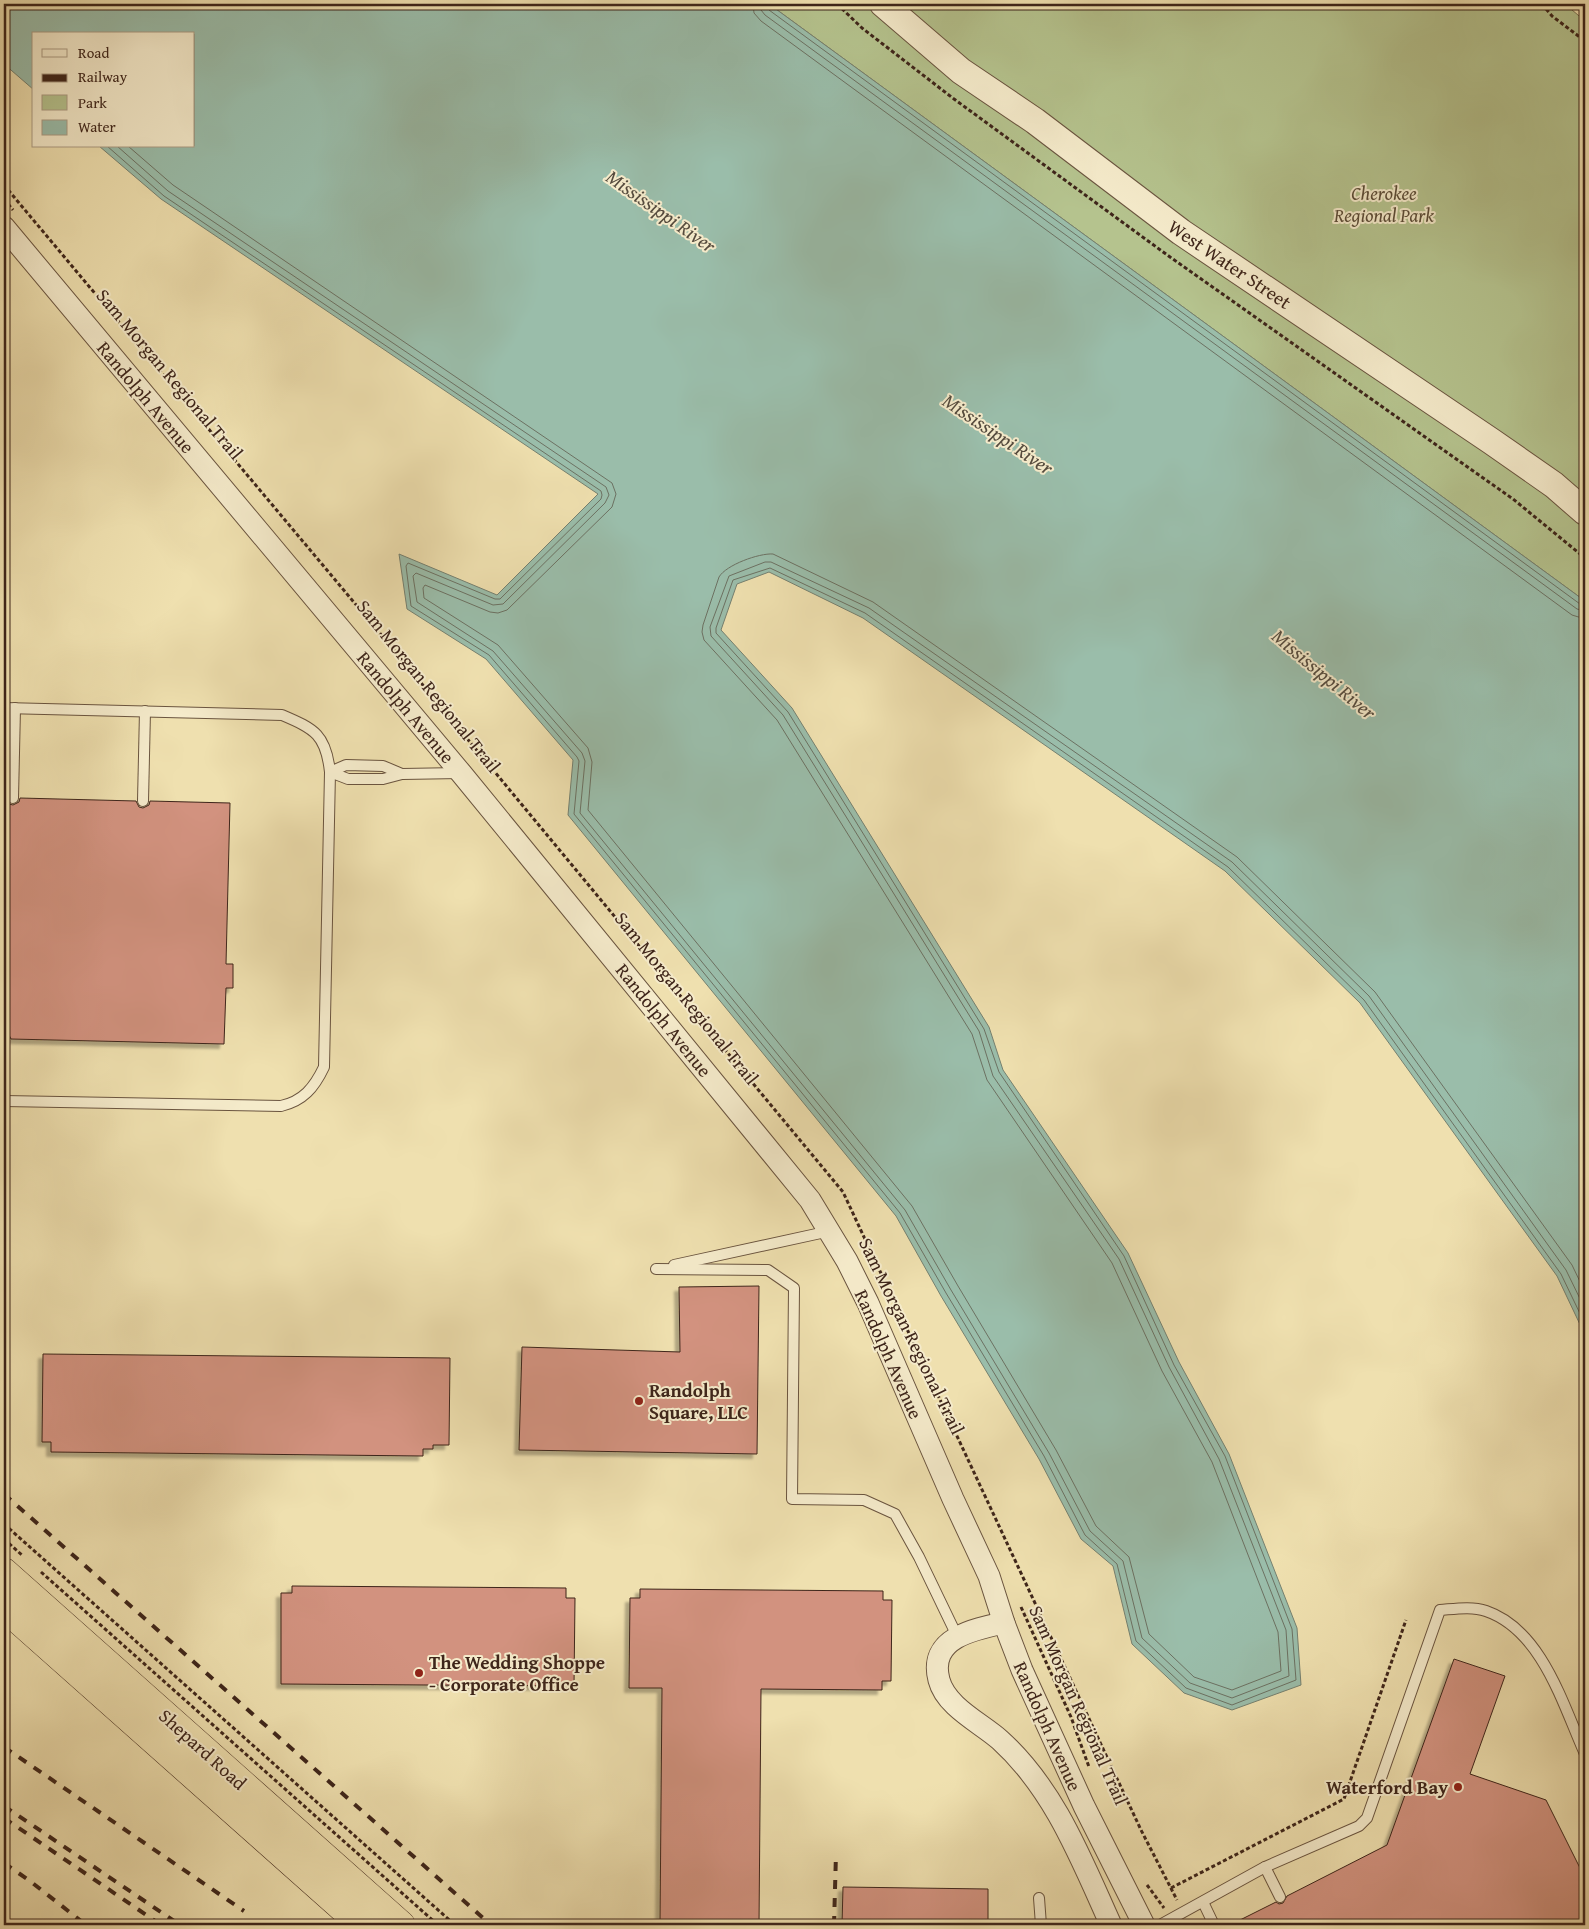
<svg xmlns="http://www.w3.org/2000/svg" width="1589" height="1929" viewBox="0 0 1589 1929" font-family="'Gentium Book Plus',serif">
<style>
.green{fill:#b5c38e;stroke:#7a7454}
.water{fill:#9abdaa;stroke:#758070}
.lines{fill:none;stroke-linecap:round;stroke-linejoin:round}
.shore{stroke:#6c7162;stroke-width:1}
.building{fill:#d2927f;stroke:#3e251a;filter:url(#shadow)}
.service-casing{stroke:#6a543f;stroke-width:12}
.minor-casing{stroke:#6a543f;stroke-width:23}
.tertiary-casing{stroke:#6a543f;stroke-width:28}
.trunk-casing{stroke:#3e251a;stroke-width:29}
.path{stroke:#3e251a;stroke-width:3;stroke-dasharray:4 2.5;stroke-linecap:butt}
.service{stroke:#f5ebcb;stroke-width:10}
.minor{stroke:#f5ebcb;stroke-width:21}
.tertiary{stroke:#f5ebcb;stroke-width:26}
.trunk{stroke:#efe0af;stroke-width:28}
.rail{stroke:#3e251a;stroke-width:4;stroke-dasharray:9 9;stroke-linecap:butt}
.poi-dot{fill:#8f2418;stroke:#f5ebcb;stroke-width:2}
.labels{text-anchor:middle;stroke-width:4;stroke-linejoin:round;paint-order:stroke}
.park-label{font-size:19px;font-style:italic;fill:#5c4c37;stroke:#f5ebcb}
.street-label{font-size:19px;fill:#3e251a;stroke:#f5ebcb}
.poi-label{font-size:19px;font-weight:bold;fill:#3e251a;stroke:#f5ebcb;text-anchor:start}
.water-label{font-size:20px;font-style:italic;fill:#554b3e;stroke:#f5ebcb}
</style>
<defs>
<filter id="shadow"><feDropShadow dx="-4.5" dy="4.5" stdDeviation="1" flood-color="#0004"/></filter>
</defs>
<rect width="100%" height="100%" fill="#efe0af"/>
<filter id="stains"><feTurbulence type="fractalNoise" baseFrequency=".004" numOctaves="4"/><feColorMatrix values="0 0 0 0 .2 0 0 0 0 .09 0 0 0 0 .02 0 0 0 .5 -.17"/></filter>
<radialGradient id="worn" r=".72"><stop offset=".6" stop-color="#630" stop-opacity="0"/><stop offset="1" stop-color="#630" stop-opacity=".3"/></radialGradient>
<polygon class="green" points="769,4 1565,4 1585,21 1585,601"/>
<polygon class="water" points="4,4 769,4 1585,601 1585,1335 1557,1276 1360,1003 1225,871 863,618 769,572 737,584 721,630 792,708 989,1027 1003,1070 1128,1253 1179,1362 1229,1454 1297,1628 1301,1685 1232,1710 1184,1693 1132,1644 1113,1566 1081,1539 1039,1459 941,1296 896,1216 568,815 573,760 486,659 407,609 399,554 497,595 598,494 161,199 99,146 194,146 194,34 34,34 34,90 4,64"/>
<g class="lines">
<g class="shore">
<polyline points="753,4 754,13 761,21 1572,615 1585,619"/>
<polyline points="760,4 761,10 765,15 1577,609 1585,611"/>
<polyline points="767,4 769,10 1580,604 1585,605"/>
<polyline points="107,146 164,196 601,491 602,495 601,499 500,599 495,599 408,563 406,566 411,606 489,655 577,757 579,761 574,814 900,1213 946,1293 1044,1456 1085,1535 1117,1564 1136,1641 1186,1688 1232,1705 1296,1680 1292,1629 1225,1456 1174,1365 1124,1256 999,1072 984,1029 788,712 716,633 716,628 733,580 770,568 865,613 1228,867 1364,1000 1561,1274 1585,1324"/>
<polyline points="117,146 168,191 606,487 609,495 605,503 503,604 493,605 416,573 413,576 417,602 493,651 582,753 585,761 580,813 905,1210 951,1290 1049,1453 1090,1531 1123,1561 1142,1638 1190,1683 1232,1698 1289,1676 1286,1630 1219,1459 1169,1367 1119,1259 993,1076 979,1031 783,715 711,636 710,627 729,576 765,562 771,562 869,608 1232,862 1369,996 1566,1270 1585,1309"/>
<path d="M128 146 173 185 612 483 616 494 612 507 507 610 498 613 490 612 425 585 423 588 424 598 498 645 588 748 592 762 588 810 912 1206 958 1286 1056 1450 1096 1526 1129 1557 1149 1634 1194 1677 1232 1690 1281 1671 1278 1632 1212 1462 1162 1371 1112 1263 987 1080 972 1034 777 720 704 640 702 632 703 625 719 577C726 565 759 553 773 554L873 602 1237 857 1375 992 1572 1265 1585 1292"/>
</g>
</g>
<g class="building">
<polygon points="4,798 6,798 9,804 13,805 19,802 20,798 136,801 139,807 143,808 149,805 150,801 230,803 226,964 233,964 233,988 226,988 224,1044 11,1039 8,1033 4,1032"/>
<polygon points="759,1286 757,1454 519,1450 522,1347 680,1352 679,1287"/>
<polygon points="43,1354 450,1358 449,1445 433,1445 433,1449 423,1449 423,1456 51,1452 51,1442 42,1442"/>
<polygon points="292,1586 566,1588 566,1598 575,1598 574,1686 281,1684 281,1593 292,1593"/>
<polygon points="640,1589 883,1591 883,1600 892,1600 891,1681 882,1681 882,1690 761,1689 759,1925 660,1925 662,1688 629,1688 630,1598 640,1598"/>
<polygon points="1454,1659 1505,1676 1470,1774 1546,1800 1585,1878 1585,1925 1230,1925 1276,1902 1279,1904 1283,1903 1287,1896 1387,1845"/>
<polygon points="843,1887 988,1889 988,1925 842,1925"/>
</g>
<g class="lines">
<defs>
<g id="service">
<path d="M4 708 282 715C315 729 326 735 330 772L324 1067C314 1088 303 1101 281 1106L4 1101"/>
<polyline points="330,772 348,779 383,779 402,774 460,773"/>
<polyline points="330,772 346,765 383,766 402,774"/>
<polyline points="13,798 15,708"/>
<polyline points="143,801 145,711"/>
<polyline points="4,1072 4,1039"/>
<polyline points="674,1265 830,1231"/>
<polyline points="656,1269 768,1270 794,1288 792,1499 864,1500 895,1514 919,1557 957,1636"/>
<polyline points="1265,1867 1280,1897"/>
<polyline points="1039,1898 1041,1925"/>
<polyline points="1203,1902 1214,1925"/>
<path d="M1160 1925 1265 1867 1359 1826 1367 1818 1440 1610C1454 1609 1472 1606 1486 1611 1542 1630 1563 1705 1585 1754"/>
</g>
<g id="minor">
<polyline points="4,227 461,773 810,1200 847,1261 868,1303 953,1499 989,1576 1004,1623 1022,1670 1084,1806 1144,1925"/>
<path d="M1004 1623C974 1629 928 1638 939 1680 946 1707 981 1723 1000 1740 1055 1790 1081 1859 1111 1925"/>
</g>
<polyline id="tertiary" points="883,4 961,71 1035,121 1181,232 1491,441 1554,485 1585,512"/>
<g id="trunk">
<polyline points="4,1572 401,1925"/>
<polyline points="4,1607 362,1925"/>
</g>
</defs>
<use href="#service" class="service-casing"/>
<use href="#minor" class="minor-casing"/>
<use href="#tertiary" class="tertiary-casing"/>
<use href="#trunk" class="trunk-casing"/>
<g class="path">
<polyline points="837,4 862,28 954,99 1170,257 1513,499 1585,558"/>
<polyline points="1542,4 1552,16 1585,41"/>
<polyline points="4,185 368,619 843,1192 1141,1830 1177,1900"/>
<polyline points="4,199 13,210"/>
<polyline points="4,1524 455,1925"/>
<polyline points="4,1539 23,1556"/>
<polyline points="41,1572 438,1925"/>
<polyline points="1021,1607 1071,1717 1089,1767"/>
<polyline points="1147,1885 1164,1908"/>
<polyline points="1171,1888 1344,1799 1406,1620"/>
</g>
<use href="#service" class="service"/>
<use href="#minor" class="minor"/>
<use href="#tertiary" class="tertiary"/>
<use href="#trunk" class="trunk"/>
<g class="rail">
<polyline points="4,1494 491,1925"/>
<polyline points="4,1747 244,1911"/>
<polyline points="4,1806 180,1925"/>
<polyline points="4,1818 161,1925"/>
<polyline points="4,1863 30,1881 86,1925"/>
<polyline points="834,1925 836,1853"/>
</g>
</g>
<g class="poi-dot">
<circle cx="639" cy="1401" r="5"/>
<circle cx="419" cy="1673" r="5"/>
<circle cx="1458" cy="1787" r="5"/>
</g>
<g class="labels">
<g class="park-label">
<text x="1384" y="200">Cherokee<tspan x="1384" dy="22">Regional Park</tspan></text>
</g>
<g class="street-label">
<text transform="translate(1230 264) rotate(34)" y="7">West Water Street</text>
<text transform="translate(170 374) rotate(50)" y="7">Sam Morgan Regional Trail</text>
<text transform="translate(146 397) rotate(50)" y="7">Randolph Avenue</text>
<text transform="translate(429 686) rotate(51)" y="7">Sam Morgan Regional Trail</text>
<text transform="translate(406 707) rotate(50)" y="7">Randolph Avenue</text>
<text transform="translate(687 998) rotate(51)" y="7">Sam Morgan Regional Trail</text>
<text transform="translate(664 1020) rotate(51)" y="7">Randolph Avenue</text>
<text transform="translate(912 1336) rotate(64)" y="7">Sam Morgan Regional Trail</text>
<text transform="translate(889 1354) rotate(66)" y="7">Randolph Avenue</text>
<text transform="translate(1079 1705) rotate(66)" y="7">Sam Morgan Regional Trail</text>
<text transform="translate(1048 1726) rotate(66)" y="7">Randolph Avenue</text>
<text transform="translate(203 1749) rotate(42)" y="7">Shepard Road</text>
</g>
<g class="poi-label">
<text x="649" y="1397">Randolph<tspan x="649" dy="22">Square, LLC</tspan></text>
<text x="429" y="1669">The Wedding Shoppe<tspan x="429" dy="22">- Corporate Office</tspan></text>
<text x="1448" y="1794" text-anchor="end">Waterford Bay</text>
</g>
<g class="water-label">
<text transform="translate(661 211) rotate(35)" y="7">Mississippi River</text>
<text transform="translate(998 434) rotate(34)" y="7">Mississippi River</text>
<text transform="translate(1324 674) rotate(40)" y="7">Mississippi River</text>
</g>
</g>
<rect width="1589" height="1929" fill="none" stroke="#efe0af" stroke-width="20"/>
<rect x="5" y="5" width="1579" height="1919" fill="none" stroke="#3e251a" stroke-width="2.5"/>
<rect x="10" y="10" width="1569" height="1909" fill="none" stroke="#3e251a"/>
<rect x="32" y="32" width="162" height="115" fill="#f5ebcb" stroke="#ac9c84"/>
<rect x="42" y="49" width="25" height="8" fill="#f5ebcb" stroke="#ac9c84"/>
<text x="78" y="58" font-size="15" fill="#3e251a">Road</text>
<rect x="42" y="74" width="25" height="8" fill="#3e251a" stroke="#ac9c84"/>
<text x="78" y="82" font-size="15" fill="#3e251a">Railway</text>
<rect x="42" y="95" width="25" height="15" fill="#b5c38e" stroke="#ac9c84"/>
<text x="78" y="108" font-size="15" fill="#3e251a">Park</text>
<rect x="42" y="120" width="25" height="15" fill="#9abdaa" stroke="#ac9c84"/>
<text x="78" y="132" font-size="15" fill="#3e251a">Water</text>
<rect width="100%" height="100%" filter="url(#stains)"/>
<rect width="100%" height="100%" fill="url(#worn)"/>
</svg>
